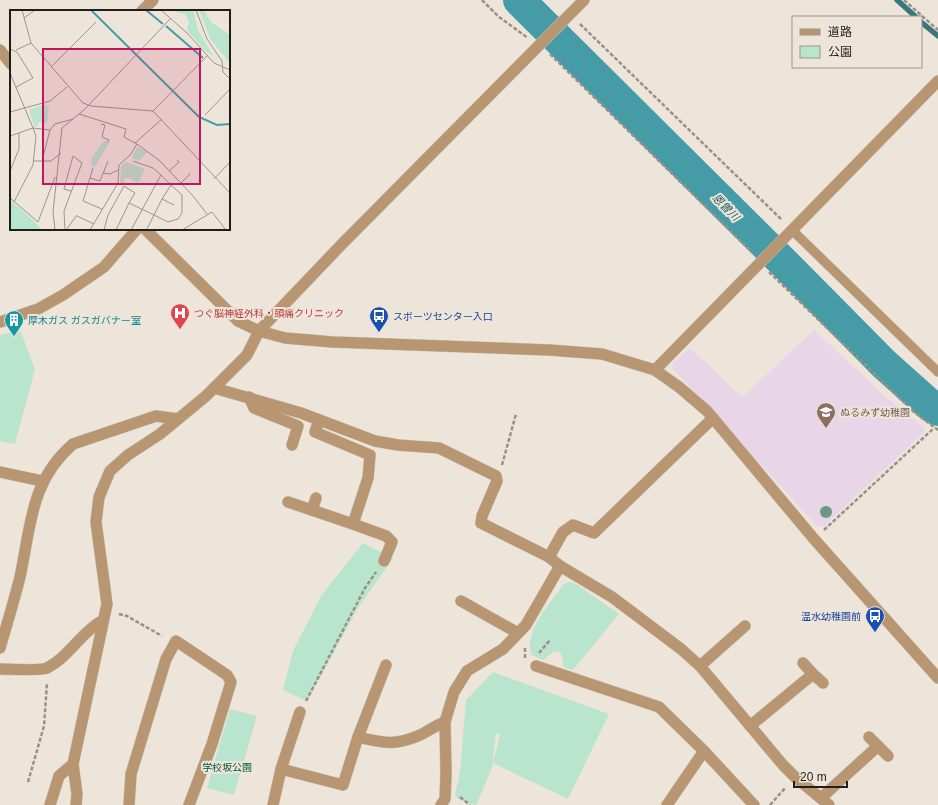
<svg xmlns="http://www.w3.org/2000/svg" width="938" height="805" viewBox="0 0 938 805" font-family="Arial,'Noto Sans JP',sans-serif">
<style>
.education{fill:#e8d6e8}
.green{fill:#b9e4ce}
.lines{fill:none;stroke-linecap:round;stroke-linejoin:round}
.stream{stroke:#3b767c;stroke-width:5.5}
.river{stroke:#469ca6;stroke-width:32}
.service-casing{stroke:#c9c1b7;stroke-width:10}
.minor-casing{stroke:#c9c1b7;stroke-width:12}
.tertiary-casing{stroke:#c9c1b7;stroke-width:12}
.path{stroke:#989189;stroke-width:2.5;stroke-dasharray:4 2;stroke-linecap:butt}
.service{stroke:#b79671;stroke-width:9}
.minor{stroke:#b79671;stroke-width:11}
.tertiary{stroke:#b79671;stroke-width:11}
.tree{fill:#6b9883}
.labels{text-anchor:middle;stroke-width:4;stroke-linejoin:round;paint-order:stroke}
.health-label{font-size:10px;fill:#be3a42;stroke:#eee5da;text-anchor:start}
.transit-label{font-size:10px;fill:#164399;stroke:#eee5da;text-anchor:start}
.culture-label{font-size:10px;fill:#0d838f;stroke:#eee5da;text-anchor:start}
.education-label{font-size:10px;fill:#785e54;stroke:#eee5da;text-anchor:start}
.park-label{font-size:10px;fill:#00593b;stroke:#eee5da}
.water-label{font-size:11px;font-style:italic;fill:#165d65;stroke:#eee5da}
.inset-river{fill:none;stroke:#469ca6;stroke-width:2}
.inset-road{fill:none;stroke:#9c958d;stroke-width:1}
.view{fill:#c2185b;fill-opacity:0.15;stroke:#c2185b;stroke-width:2}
.inset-edge{fill:none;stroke:#211e1a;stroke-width:2}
</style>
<rect width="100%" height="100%" fill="#eee5da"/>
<polygon class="education" points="814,330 887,398 924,427 924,432 824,526 818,527 672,368 673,363 690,348 742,397"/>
<g class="green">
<polygon points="20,330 35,369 15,444 0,441 0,335"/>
<polygon points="363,543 393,558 358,608 307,701 283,690 293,651 321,596"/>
<path d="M570 582 576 584 619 614 573 670 564 667 561 653 554 651 543 660 532 655C522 633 552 601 564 584Z"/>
<polygon points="493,672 609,714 568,799 493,763 500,735 496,733 492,768 476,805 458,799 455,795 460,772 466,700"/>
<polygon points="230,709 257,716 234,795 207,788"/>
</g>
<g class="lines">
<g class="stream">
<polyline points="897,0 916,17"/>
<polyline points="921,22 938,36"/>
</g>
<polyline class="river" points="519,0 796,275 884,364 931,406 938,410"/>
<defs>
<polyline id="service" points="792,230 938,372"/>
<g id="minor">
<polyline points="142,11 153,0"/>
<polyline points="0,322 38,309 63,295 104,267 137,229"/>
<polyline points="259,331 342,244 584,0"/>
<polyline points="655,370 938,81"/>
<polyline points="214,388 301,413 375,441 398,445 439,448 496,476 497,481 482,516 481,523 549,557 560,566"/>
<polyline points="249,397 254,408 298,426 292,445"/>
<polyline points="319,420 315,432 370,455 368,478 353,524 386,536 392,542 384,561"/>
<polyline points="0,472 42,481"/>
<polyline points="288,502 353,524"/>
<polyline points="312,510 316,498"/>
<polyline points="549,557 563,532 573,525 594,533 713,418"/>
<polyline points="461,601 518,633"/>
<path d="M0 648C7 624 14 601 20 577 31 526 30 481 73 444L156 416 178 419"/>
<polyline points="536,666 659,707 704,751"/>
<polyline points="700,666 745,626"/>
<path d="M0 669C9 669 41 671 47 668 69 657 81 632 103 620"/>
<polyline points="813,674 823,683"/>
<polyline points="750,726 813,674 803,663"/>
<path d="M358 737C382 743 396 746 420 735 429 731 436 725 445 722"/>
<polyline points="878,746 888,756"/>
<polyline points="281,769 343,785 358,737 386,665"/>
<polyline points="821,798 878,746 869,737"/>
<polyline points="129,805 131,774 166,659 176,641 227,675 231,682 212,744 189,805"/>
<polyline points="273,805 281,769 300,712"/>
<polyline points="441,805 445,799 446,774 445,722 454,692 467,671 503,649 526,625 560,566 612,597 681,649 700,666 783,765 795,777 829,805"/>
<polyline points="667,805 704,751 754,805"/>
</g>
<g id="tertiary">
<polyline points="0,50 11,64"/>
<polyline points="145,229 238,321 259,331 285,338 333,342 549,350 602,354 655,370 679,387 707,411 814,539 938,678"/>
<polyline points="50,805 59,776 73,764"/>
<polyline points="76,805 77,794 73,764 107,604 96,522 99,497 110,471 128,455 160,434 206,396 247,355 259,331"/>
</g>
</defs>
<use href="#service" class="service-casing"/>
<use href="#minor" class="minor-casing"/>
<use href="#tertiary" class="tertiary-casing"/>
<g class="path">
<polyline points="482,0 499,17 528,38"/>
<polyline points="904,0 938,30"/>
<polyline points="580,24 782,220"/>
<polyline points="550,54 752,252"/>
<polyline points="769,272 914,412 938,430"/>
<polyline points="502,465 516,414"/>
<polyline points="824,530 934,428"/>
<polyline points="119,614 127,616 162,636"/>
<polyline points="539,653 550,640"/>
<polyline points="525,658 525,647"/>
<polyline points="306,701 365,588 376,572"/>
<polyline points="28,782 44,726 47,683"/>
<polyline points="460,797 470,805"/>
<polyline points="770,805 786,787"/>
</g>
<use href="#service" class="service"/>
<use href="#minor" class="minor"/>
<use href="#tertiary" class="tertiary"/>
</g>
<circle class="tree" cx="826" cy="512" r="6"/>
<defs>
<symbol id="hospital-pin" viewBox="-11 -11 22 30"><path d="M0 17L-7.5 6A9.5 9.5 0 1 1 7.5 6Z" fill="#e0444e" stroke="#eee5da"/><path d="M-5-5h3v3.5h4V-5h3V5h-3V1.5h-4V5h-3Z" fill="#fff"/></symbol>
<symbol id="bus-pin" viewBox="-11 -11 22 30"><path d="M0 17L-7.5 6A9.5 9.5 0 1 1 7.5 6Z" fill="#1a4fb4" stroke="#eee5da"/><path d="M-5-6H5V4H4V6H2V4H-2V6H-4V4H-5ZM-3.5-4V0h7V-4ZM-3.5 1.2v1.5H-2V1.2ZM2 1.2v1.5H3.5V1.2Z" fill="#fff"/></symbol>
<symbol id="building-pin" viewBox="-11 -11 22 30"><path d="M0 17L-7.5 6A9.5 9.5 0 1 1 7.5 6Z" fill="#0f9aa8" stroke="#eee5da"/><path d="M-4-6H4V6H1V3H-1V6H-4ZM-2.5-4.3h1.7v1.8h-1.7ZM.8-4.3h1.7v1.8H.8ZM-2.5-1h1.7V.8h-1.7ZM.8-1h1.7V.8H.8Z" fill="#fff"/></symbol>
<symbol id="school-pin" viewBox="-11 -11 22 30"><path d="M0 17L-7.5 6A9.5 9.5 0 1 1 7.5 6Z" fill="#8d6e63" stroke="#eee5da"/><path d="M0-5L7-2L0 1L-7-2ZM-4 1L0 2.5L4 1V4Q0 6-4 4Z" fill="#fff"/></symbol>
</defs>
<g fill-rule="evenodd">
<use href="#hospital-pin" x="169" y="302" width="22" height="30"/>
<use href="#bus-pin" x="368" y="305" width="22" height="30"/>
<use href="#building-pin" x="3" y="309" width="22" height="30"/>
<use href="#school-pin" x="815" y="401" width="22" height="30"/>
<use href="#bus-pin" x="864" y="605" width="22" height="30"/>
</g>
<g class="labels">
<g class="health-label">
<text x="194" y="317">つぐ脳神経外科・頭痛クリニック</text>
</g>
<g class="transit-label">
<text x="393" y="320">スポーツセンター入口</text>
<text x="861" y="620" text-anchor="end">温水幼稚園前</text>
</g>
<g class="culture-label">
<text x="28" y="324">厚木ガス ガスガバナー室</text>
</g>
<g class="education-label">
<text x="840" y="416">ぬるみず幼稚園</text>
</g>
<g class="park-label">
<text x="227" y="771">学校坂公園</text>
</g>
<g class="water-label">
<text transform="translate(726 207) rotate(45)" y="4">恩曽川</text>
</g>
</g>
<g transform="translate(10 10)">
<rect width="220" height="220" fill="#eee5da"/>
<path d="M158 0H183L188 20 204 47 194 40 177 20 179 12 175 4ZM189 0H194L201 12 220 25V53L201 30ZM37 95 39 101 36 114 29 112 28 116H24L19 99ZM94 130 99 133 85 157 81 155 82 148ZM127 137 137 142 129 151 122 148ZM116 152 135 159 128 173 116 167 113 174 110 173 111 156ZM0 190 24 211 32 220H0Z" fill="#b9e4ce"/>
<path class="inset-river" d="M81 0 189 107 207 115 220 114M136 0 153 14M156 16 193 48"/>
<path class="inset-road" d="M12 0 21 33 73 93 81 96 143 101 220 183M151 0 177 23 204 53 220 60M186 0 197 29 212 51 213 62 220 69M14 8 25 0M0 39 7 42 23 68 6 77M6 40 21 33M41 57 86 12M0 63 23 118 0 126M143 101 198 45M0 102 40 91 57 77M69 104 116 119 114 127 127 134M195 105 220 79M91 114 95 115 92 127 99 130 97 133M125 133 152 109M23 151H41L51 143M32 151 40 120 45 114 63 109M123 151 143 158 151 165M83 158 73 191 92 199M0 161 9 139V123M159 161 169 152 167 150M93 163 100 164 108 160M80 168 90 171 98 151M204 169 220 152M171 173 180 164 179 163M0 188 28 212 45 167M152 189 164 195M4 192 23 155 26 126 23 118 40 120M67 206 84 214M45 220 43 202 52 118 75 99 161 8M55 220 54 201 72 153 63 146 54 179 61 181M56 220 67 205M80 220 108 173 109 155 121 144 127 134 150 151 183 186 197 204M94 220 98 205 114 176 125 183 119 193 144 205 158 212 168 209 172 203V185L161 175 152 189 138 217 136 220M106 220 119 193M121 220 151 165 161 175M172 220 202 202 216 220"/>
<path class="view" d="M33 39H190V174H33Z"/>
<rect width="220" height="220" class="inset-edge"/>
</g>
<rect x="792" y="16" width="130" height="52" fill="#eee5da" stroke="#9c958d"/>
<rect x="800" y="29" width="20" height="6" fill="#b79671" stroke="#9c958d"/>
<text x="828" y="36" font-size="12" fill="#211e1a">道路</text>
<rect x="800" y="46" width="20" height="12" fill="#b9e4ce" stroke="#9c958d"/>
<text x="828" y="56" font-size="12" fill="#211e1a">公園</text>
<path d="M794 781v6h53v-6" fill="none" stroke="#211e1a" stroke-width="2"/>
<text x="800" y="781" font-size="12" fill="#211e1a" stroke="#eee5da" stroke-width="3" paint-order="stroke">20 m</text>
</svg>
